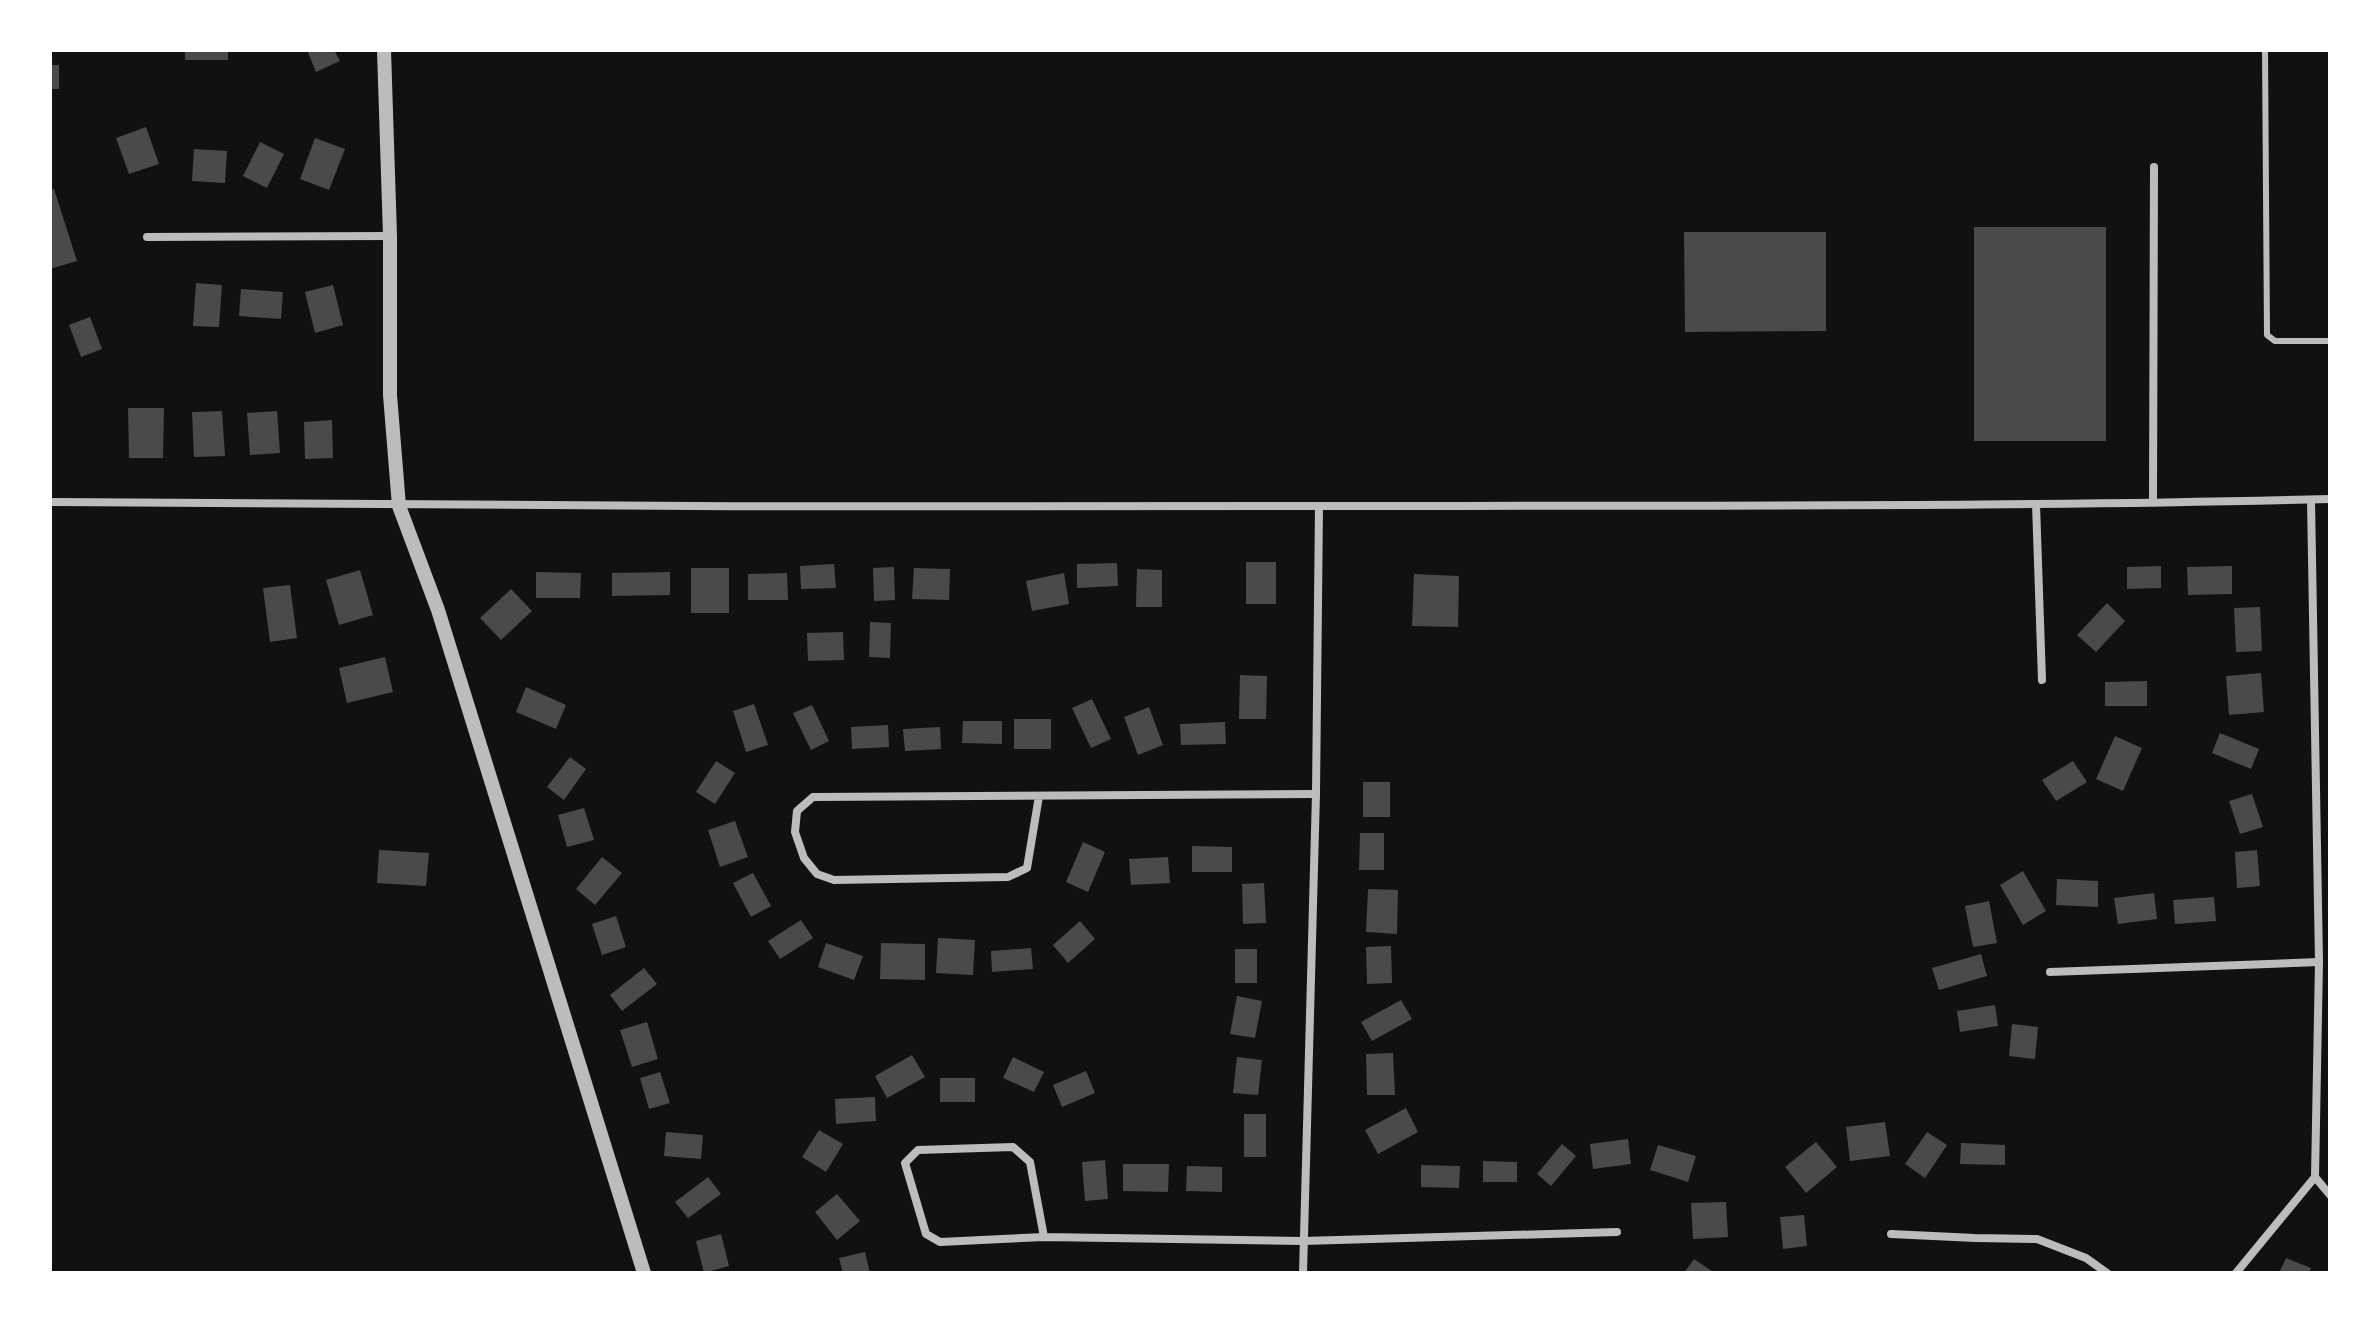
<svg xmlns="http://www.w3.org/2000/svg" width="2380" height="1323" viewBox="0 0 2380 1323" font-family="'Fira Sans Condensed',sans-serif">
<style>
.building{fill:#4a4a4a}
.lines{fill:none;stroke-linecap:round;stroke-linejoin:round}
.service{stroke:#bcbcbc;stroke-width:6}
.minor{stroke:#bcbcbc;stroke-width:8}
.tertiary{stroke:#bcbcbc;stroke-width:14}
</style>
<rect width="100%" height="100%" fill="#111"/>
<g class="building">
<rect x="185" y="50" width="43" height="10"/>
<polygon points="307,50 334,50 340,61 316,72"/>
<rect x="50" y="65" width="9" height="24"/>
<polygon points="146,127 159,164 129,174 116,138"/>
<polygon points="315,138 345,149 329,190 300,179"/>
<polygon points="260,142 284,154 267,188 243,176"/>
<polygon points="194,149 227,151 225,183 192,181"/>
<polygon points="54,189 77,261 50,269 50,190"/>
<rect x="1974" y="227" width="132" height="214"/>
<polygon points="1684,232 1826,232 1826,331 1685,332"/>
<polygon points="196,283 222,285 219,327 193,326"/>
<polygon points="333,285 343,325 315,333 305,292"/>
<polygon points="241,289 283,292 281,319 239,316"/>
<polygon points="90,317 102,349 81,357 69,325"/>
<polygon points="128,408 164,408 163,458 129,458"/>
<polygon points="222,411 225,456 194,457 192,412"/>
<polygon points="277,411 280,453 250,455 247,413"/>
<polygon points="332,420 333,458 305,459 304,422"/>
<rect x="1246" y="562" width="30" height="42"/>
<polygon points="1117,563 1118,586 1077,588 1077,564"/>
<polygon points="834,564 836,588 801,589 800,566"/>
<polygon points="2161,566 2161,588 2127,589 2127,567"/>
<polygon points="2232,566 2232,594 2188,595 2187,567"/>
<polygon points="894,567 895,600 874,601 873,568"/>
<rect x="691" y="568" width="38" height="45"/>
<polygon points="914,568 950,569 949,600 912,599"/>
<polygon points="1137,569 1162,570 1162,607 1136,607"/>
<polygon points="360,570 373,615 339,625 326,580"/>
<polygon points="536,572 581,573 580,598 536,598"/>
<polygon points="670,572 670,595 612,596 612,573"/>
<polygon points="787,573 788,600 748,600 748,574"/>
<polygon points="1064,573 1069,604 1032,611 1026,581"/>
<polygon points="1414,574 1459,576 1458,627 1412,626"/>
<polygon points="290,585 297,638 270,642 263,588"/>
<polygon points="511,589 532,611 501,640 480,618"/>
<polygon points="2107,603 2125,621 2096,652 2077,635"/>
<polygon points="2260,607 2262,651 2236,652 2234,608"/>
<polygon points="870,622 891,623 890,658 869,657"/>
<polygon points="843,632 844,660 808,661 807,633"/>
<polygon points="385,657 393,692 347,703 339,668"/>
<polygon points="2261,673 2264,712 2229,715 2226,676"/>
<polygon points="1240,675 1267,676 1266,719 1239,719"/>
<polygon points="2147,681 2147,706 2105,706 2105,682"/>
<polygon points="526,687 566,705 556,729 516,712"/>
<polygon points="1092,699 1111,739 1091,748 1072,708"/>
<polygon points="754,704 768,745 746,752 733,711"/>
<polygon points="812,705 829,741 811,750 793,713"/>
<polygon points="1149,707 1163,745 1138,755 1124,717"/>
<rect x="1014" y="719" width="37" height="30"/>
<polygon points="963,721 1002,721 1002,744 962,743"/>
<polygon points="1225,722 1226,744 1181,745 1180,724"/>
<polygon points="888,725 889,747 852,749 851,727"/>
<polygon points="940,727 941,749 905,751 903,729"/>
<polygon points="2220,733 2259,749 2251,769 2212,753"/>
<polygon points="2115,736 2142,748 2123,791 2096,779"/>
<polygon points="570,757 586,769 564,800 547,787"/>
<polygon points="716,761 735,773 715,804 696,792"/>
<polygon points="2073,761 2087,782 2056,801 2042,780"/>
<rect x="1363" y="782" width="27" height="35"/>
<polygon points="2252,794 2263,827 2240,834 2229,801"/>
<polygon points="584,808 594,840 567,847 558,815"/>
<polygon points="735,821 748,857 720,867 708,830"/>
<polygon points="1360,833 1384,833 1384,870 1359,870"/>
<polygon points="1083,842 1105,852 1088,892 1066,882"/>
<polygon points="1192,846 1232,847 1232,872 1192,872"/>
<polygon points="379,850 429,853 426,886 377,883"/>
<polygon points="2257,850 2260,886 2237,888 2235,852"/>
<polygon points="602,857 622,873 595,905 576,889"/>
<polygon points="1168,857 1170,883 1131,885 1129,859"/>
<polygon points="2023,871 2046,911 2023,925 2000,885"/>
<polygon points="753,873 771,906 751,917 733,883"/>
<polygon points="2057,879 2098,881 2098,907 2056,905"/>
<polygon points="1264,883 1266,923 1243,924 1242,884"/>
<polygon points="1368,889 1398,890 1397,934 1366,932"/>
<polygon points="2154,893 2157,919 2118,924 2114,898"/>
<polygon points="2214,897 2216,921 2175,924 2173,900"/>
<polygon points="1989,901 1997,943 1973,947 1965,906"/>
<polygon points="616,916 626,947 602,955 592,924"/>
<polygon points="801,920 813,938 780,959 768,941"/>
<polygon points="1080,921 1095,939 1068,963 1053,945"/>
<polygon points="938,938 975,940 973,975 936,973"/>
<polygon points="826,943 863,956 854,980 818,967"/>
<polygon points="881,943 925,944 925,980 880,979"/>
<polygon points="1391,946 1392,983 1367,984 1366,947"/>
<polygon points="1031,948 1033,969 992,972 991,951"/>
<rect x="1235" y="949" width="22" height="34"/>
<polygon points="1981,954 1987,976 1939,990 1932,968"/>
<polygon points="644,968 657,984 622,1011 610,995"/>
<polygon points="1237,996 1262,1001 1255,1038 1230,1034"/>
<polygon points="1401,1000 1412,1019 1372,1041 1361,1022"/>
<polygon points="1995,1005 1998,1026 1960,1032 1957,1011"/>
<polygon points="647,1022 658,1059 632,1067 620,1030"/>
<polygon points="2012,1024 2038,1027 2035,1059 2009,1056"/>
<polygon points="1393,1053 1395,1095 1367,1095 1366,1054"/>
<polygon points="912,1055 925,1077 887,1098 875,1076"/>
<polygon points="1013,1057 1044,1072 1034,1092 1003,1078"/>
<polygon points="1237,1057 1262,1060 1258,1095 1233,1093"/>
<polygon points="1086,1071 1095,1093 1062,1107 1053,1085"/>
<polygon points="660,1072 670,1103 649,1109 640,1078"/>
<rect x="940" y="1078" width="35" height="24"/>
<polygon points="875,1097 876,1121 836,1124 835,1099"/>
<polygon points="1406,1108 1418,1132 1378,1154 1365,1130"/>
<rect x="1244" y="1114" width="22" height="43"/>
<polygon points="1885,1122 1890,1156 1850,1161 1846,1127"/>
<polygon points="819,1130 843,1144 826,1172 802,1157"/>
<polygon points="666,1132 703,1135 701,1159 664,1156"/>
<polygon points="1927,1132 1947,1145 1925,1178 1905,1164"/>
<polygon points="1628,1139 1631,1164 1593,1169 1590,1144"/>
<polygon points="1816,1142 1837,1167 1806,1193 1785,1167"/>
<polygon points="1961,1143 2005,1145 2005,1165 1960,1164"/>
<polygon points="1562,1144 1576,1156 1551,1186 1537,1174"/>
<polygon points="1658,1145 1696,1156 1688,1182 1650,1170"/>
<polygon points="1105,1160 1108,1199 1085,1201 1082,1162"/>
<polygon points="1483,1161 1517,1162 1517,1182 1483,1182"/>
<polygon points="1123,1164 1169,1164 1168,1192 1123,1191"/>
<polygon points="1421,1165 1460,1166 1459,1188 1421,1187"/>
<polygon points="1187,1166 1222,1167 1222,1192 1186,1191"/>
<polygon points="708,1177 721,1194 688,1218 675,1202"/>
<polygon points="837,1194 860,1221 837,1240 815,1212"/>
<polygon points="1726,1202 1728,1237 1693,1239 1691,1203"/>
<polygon points="1804,1215 1807,1246 1783,1249 1780,1217"/>
<polygon points="721,1234 729,1266 704,1273 696,1241"/>
<polygon points="865,1252 870,1273 843,1273 839,1258"/>
<polygon points="2286,1258 2311,1268 2309,1273 2279,1273"/>
<polygon points="1694,1259 1715,1273 1684,1273"/>
</g>
<g class="lines">
<polyline class="service" points="2265,50 2267,335 2275,341 2330,341"/>
<g class="minor">
<polyline points="147,237 390,236"/>
<polyline points="2153,501 2154,167"/>
<path d="M50 502C508 507 967 507 1425 506 1727 505 2028 507 2330 499"/>
<polyline points="2036,504 2042,680"/>
<polyline points="1039,796 1027,868 1008,877 834,880 817,874 804,858 795,832 797,811 813,797 1316,794"/>
<polyline points="2050,972 2319,962"/>
<polyline points="2315,1177 2330,1195"/>
<polyline points="1891,1234 1975,1238 2037,1239 2086,1258 2107,1273"/>
<polyline points="1044,1237 1030,1162 1013,1147 918,1150 905,1163 926,1234 940,1242 1044,1237 1303,1241 1617,1232"/>
<polyline points="1303,1273 1316,794 1319,506"/>
<polyline points="2236,1273 2315,1177 2319,962 2311,500"/>
</g>
<polyline class="tertiary" points="384,50 390,236 390,395 399,506 438,610 644,1273"/>
</g>
<rect width="2380" height="1323" fill="none" stroke="#ffffff" stroke-width="104"/>
</svg>
